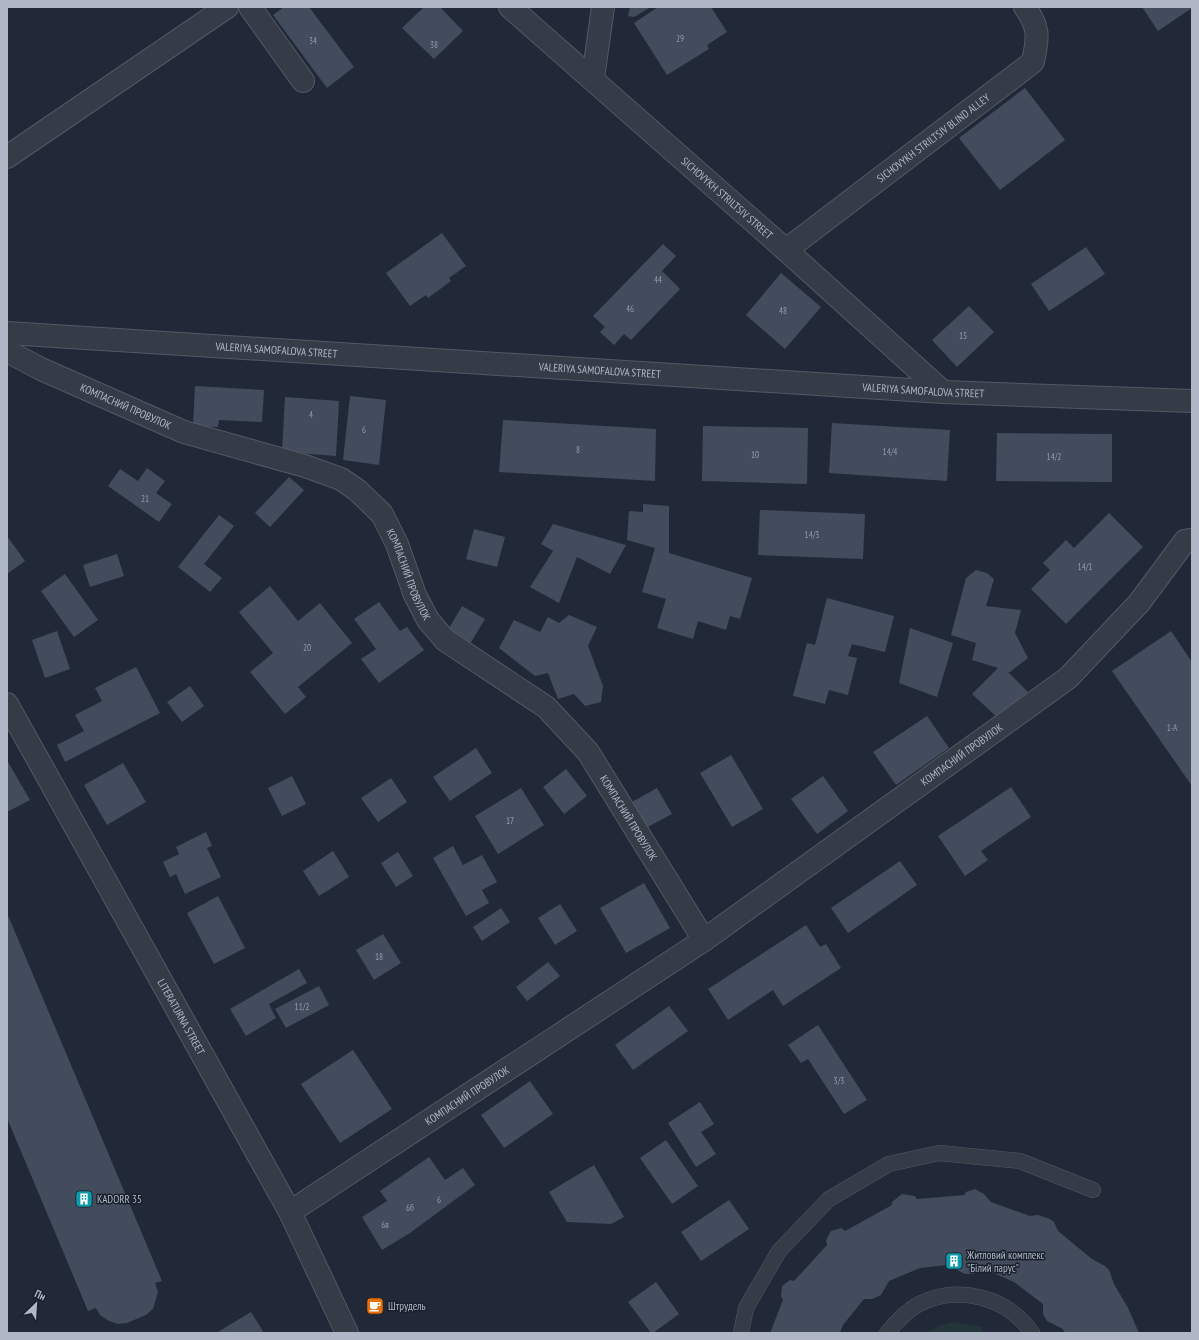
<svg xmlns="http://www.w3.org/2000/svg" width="1199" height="1340" viewBox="0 0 1199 1340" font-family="'PT Sans Narrow',sans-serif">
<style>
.green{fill:#233539}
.building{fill:#424c5d}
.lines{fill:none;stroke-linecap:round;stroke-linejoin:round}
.service-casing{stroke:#525966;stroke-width:16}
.minor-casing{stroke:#525966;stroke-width:24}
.tertiary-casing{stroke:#525966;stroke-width:24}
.service{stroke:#353c48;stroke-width:15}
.minor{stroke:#353c48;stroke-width:22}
.tertiary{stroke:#353c48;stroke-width:22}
.labels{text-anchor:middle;stroke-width:3;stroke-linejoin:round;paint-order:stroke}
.number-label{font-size:9px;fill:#949cab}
.street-label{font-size:11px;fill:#afb6c5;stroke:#1a212d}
.poi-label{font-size:11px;fill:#afb6c5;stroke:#1a212d;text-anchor:start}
</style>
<rect width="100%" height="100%" fill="#212938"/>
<polygon class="green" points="954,1322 983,1327 981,1333 925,1333 941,1325"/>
<g class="building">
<polygon points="284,7 309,7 354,67 327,88 273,15"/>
<polygon points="424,7 440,7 463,31 434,59 402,28"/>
<polygon points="630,7 651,7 634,17 628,16"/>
<polygon points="658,7 711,7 727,32 707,45 709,49 667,75 634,23"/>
<polygon points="1142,7 1192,7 1192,8 1158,31"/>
<polygon points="1025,88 1065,140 1000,190 959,138"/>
<polygon points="442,233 466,266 449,278 451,281 428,298 426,295 410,306 386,273"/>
<polygon points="663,244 676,256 662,271 680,289 631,340 624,334 614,345 600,332 605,327 593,316"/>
<polygon points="1086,247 1105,274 1049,311 1031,284"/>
<polygon points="781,273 821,307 785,349 746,315"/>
<polygon points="969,306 994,332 957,367 932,340"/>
<polygon points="195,386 264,390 262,422 219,420 218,427 193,426"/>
<polygon points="350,396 386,400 379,465 343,460"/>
<polygon points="285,397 339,401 336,456 282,452"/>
<polygon points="503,420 656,429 655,481 499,472"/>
<polygon points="832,423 950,430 947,481 829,473"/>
<polygon points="703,426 808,428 807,484 702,481"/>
<polygon points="997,433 1112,434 1112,482 996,481"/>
<polygon points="147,468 165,481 156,493 172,504 159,522 108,486 120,469 138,481"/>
<polygon points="289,477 304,490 270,527 255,513"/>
<polygon points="643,504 669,506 669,553 752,578 740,619 730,616 726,630 698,621 693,639 657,628 666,599 642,592 655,548 627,540 629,511 643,512"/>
<polygon points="760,510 865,514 863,559 758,555"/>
<polygon points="1109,513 1143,547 1066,624 1031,589 1050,570 1043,563 1066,540 1074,548"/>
<polygon points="219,515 234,526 204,564 222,578 210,592 178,567"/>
<polygon points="553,524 626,545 610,574 577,557 559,603 530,587 553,551 541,544"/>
<polygon points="474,529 505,537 497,567 466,559"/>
<polygon points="7,536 25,561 7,574"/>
<polygon points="117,554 124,576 90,587 83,565"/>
<polygon points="976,570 987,573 994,579 986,606 1021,610 1015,633 1028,658 1010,672 1008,672 1029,693 997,717 972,694 998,668 972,660 976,643 951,635 966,578"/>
<polygon points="65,574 98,620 74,637 41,591"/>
<polygon points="270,586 298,621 320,603 352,643 298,687 306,697 285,714 250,672 273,653 239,612"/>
<polygon points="827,598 894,616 885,652 852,644 848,656 857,658 848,695 829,690 825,704 793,696 807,643 815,645"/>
<polygon points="379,602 400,631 407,627 424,650 379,683 361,659 376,649 354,619"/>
<polygon points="462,606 485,619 470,644 448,630"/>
<polygon points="569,615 597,627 588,646 603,686 601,702 585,706 574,694 558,699 548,673 535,676 499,648 514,620 540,632 548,617 559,623"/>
<polygon points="910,628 953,643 937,697 899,683"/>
<polygon points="57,631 70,669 45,678 32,640"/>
<polygon points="1171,631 1192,662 1192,786 1112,671"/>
<polygon points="136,667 160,713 65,762 57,745 84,731 75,715 102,701 95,688"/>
<polygon points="190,686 204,706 182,722 167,702"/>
<polygon points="927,716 949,748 896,785 873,752"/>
<polygon points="476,748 492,773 450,801 433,777"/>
<polygon points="731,755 763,809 732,827 700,773"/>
<polygon points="8,762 30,800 7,812 7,763"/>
<polygon points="123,763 146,802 107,825 84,785"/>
<polygon points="566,769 587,796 564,814 543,787"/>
<polygon points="292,776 306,804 282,816 268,788"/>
<polygon points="823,776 848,811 817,834 791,799"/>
<polygon points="391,778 407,802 378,822 361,798"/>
<polygon points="1011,787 1031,817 981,851 988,860 965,876 938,836"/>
<polygon points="521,788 544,825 498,854 475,816"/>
<polygon points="657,788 672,814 644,829 630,803"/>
<polygon points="206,832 212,846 207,848 221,877 185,894 176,874 170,877 163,862 179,854 176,847"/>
<polygon points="453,846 463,865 482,855 497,882 482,890 489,903 466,916 433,858"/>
<polygon points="333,851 349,877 319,896 303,871"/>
<polygon points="398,852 413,876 396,887 381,863"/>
<polygon points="900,861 917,885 848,933 831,908"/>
<polygon points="644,883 670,928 626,953 600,908"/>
<polygon points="218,896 245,948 214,964 187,913"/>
<polygon points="560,904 577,931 555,945 538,918"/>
<polygon points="501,908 510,922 482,941 473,927"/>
<polygon points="7,913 162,1281 155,1283 158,1292 153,1309 146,1315 127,1323 118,1324 109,1321 100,1315 96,1308 88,1311 7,1118"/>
<polygon points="806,925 820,947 826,944 841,968 783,1006 773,990 728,1020 708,989"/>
<polygon points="383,934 401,963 374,980 356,950"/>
<polygon points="548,962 560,976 527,1001 516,987"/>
<polygon points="299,969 307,983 269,1004 276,1018 246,1036 230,1009"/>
<polygon points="319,986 329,1005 286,1028 275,1009"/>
<polygon points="669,1006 688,1031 633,1070 615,1045"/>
<polygon points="818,1025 867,1100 844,1114 808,1059 801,1063 788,1045"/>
<polygon points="353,1050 392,1109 340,1143 301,1084"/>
<polygon points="530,1081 553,1114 504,1148 481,1115"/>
<polygon points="700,1102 714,1124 701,1132 716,1154 696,1167 668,1123"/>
<polygon points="666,1140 698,1186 672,1204 640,1158"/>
<polygon points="429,1157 445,1180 463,1168 475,1185 410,1233 382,1250 362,1217 387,1201 380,1191"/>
<polygon points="594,1165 624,1217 611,1224 567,1222 549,1192"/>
<polygon points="975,1189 984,1194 991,1202 1030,1216 1038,1215 1050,1219 1054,1222 1058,1231 1092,1259 1105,1266 1109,1270 1114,1284 1128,1308 1139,1333 1065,1333 1063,1329 1047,1321 1043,1314 1043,1304 1014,1282 984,1269 973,1274 965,1274 957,1270 956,1264 920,1268 889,1281 881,1295 872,1299 864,1299 843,1325 840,1333 770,1333 783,1300 781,1296 782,1286 790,1280 794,1281 827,1245 826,1240 831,1231 841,1228 845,1231 892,1205 892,1202 902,1194 915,1196 917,1199 964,1195 966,1192"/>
<polygon points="729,1200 749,1229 701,1261 681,1232"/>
<polygon points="656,1282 679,1314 653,1333 651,1333 628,1302"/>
<polygon points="251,1312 264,1333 216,1333"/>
</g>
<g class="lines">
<defs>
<g id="service">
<polyline points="741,1333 746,1308 779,1251 829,1199 889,1164 939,1153 1020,1161 1093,1190"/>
<path d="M887 1333C896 1322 906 1311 919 1304 957 1284 1008 1297 1032 1333"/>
</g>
<g id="minor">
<polyline points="250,7 303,81"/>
<path id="s1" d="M510 7 786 250 943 392"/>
<polyline points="593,78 603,7"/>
<polyline points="7,157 227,7"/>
<path id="s2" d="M786 250 1033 62C1038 37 1040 29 1025 7"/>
<path id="s3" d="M7 351 41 369 184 432 305 466 341 479 357 490 382 514 397 544 415 595 428 620 445 640 546 707 588 752 704 940"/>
<path id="s4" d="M7 704 290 1212 347 1333"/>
<path id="s5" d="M290 1212 704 940 1068 678 1139 603 1185 541 1192 540"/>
</g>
<g id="tertiary">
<path id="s6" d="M7 333 943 392 1192 401"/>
</g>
</defs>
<use href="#service" class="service-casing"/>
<use href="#minor" class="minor-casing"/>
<use href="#tertiary" class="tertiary-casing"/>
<use href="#service" class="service"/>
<use href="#minor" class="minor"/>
<use href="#tertiary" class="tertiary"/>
</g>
<defs>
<symbol id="building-square" viewBox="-11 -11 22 22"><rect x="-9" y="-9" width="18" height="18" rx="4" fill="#0f9aa8" stroke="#1a212d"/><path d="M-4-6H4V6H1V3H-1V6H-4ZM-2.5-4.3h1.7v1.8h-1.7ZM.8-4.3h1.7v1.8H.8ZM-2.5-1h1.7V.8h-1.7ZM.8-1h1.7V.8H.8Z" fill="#fff"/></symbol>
<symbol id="cafe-square" viewBox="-11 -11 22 22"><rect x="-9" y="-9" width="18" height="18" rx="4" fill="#e8710a" stroke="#1a212d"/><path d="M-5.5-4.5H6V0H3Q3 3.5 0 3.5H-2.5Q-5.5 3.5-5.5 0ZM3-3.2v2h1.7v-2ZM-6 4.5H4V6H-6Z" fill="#fff"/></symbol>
</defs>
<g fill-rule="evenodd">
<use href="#building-square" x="74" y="1189" width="20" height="20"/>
<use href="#building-square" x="944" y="1251" width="20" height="20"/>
<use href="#cafe-square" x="365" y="1296" width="20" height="20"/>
</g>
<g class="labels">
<g class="number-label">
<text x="680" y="42">29</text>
<text x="313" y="44">34</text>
<text x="434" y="48">38</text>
<text x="658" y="283">44</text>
<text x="630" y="312">46</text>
<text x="783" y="314">48</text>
<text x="963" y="339">15</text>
<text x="311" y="418">4</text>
<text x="364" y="433">6</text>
<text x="578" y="453">8</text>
<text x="890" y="455">14/4</text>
<text x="755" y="458">10</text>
<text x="1054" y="460">14/2</text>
<text x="145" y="502">21</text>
<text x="812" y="538">14/3</text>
<text x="1085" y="570">14/1</text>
<text x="307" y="651">20</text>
<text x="1172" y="731">1-А</text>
<text x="510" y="824">17</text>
<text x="379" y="960">18</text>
<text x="302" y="1010">11/2</text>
<text x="839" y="1084">3/3</text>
<text x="439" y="1203">6</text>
<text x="410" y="1211">6б</text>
<text x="385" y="1228">6в</text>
</g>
<g class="street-label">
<text dy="4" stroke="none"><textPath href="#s2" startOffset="185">SICHOVYKH STRILTSIV BLIND ALLEY</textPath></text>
<text dy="4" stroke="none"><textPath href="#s1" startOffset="289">SICHOVYKH STRILTSIV STREET</textPath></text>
<text dy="4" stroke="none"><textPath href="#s6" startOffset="270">VALERIYA SAMOFALOVA STREET</textPath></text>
<text dy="4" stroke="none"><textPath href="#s6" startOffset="594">VALERIYA SAMOFALOVA STREET</textPath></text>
<text dy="4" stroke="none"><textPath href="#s6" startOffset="918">VALERIYA SAMOFALOVA STREET</textPath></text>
<text dy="4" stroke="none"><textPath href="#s3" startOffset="131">КОМПАСНИЙ ПРОВУЛОК</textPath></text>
<text dy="4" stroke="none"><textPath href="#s3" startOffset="479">КОМПАСНИЙ ПРОВУЛОК</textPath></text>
<text dy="4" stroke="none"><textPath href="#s5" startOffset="813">КОМПАСНИЙ ПРОВУЛОК</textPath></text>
<text dy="4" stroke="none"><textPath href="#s3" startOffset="815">КОМПАСНИЙ ПРОВУЛОК</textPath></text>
<text dy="4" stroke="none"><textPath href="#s4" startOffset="358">LITERATURNA STREET</textPath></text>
<text dy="4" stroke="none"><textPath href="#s5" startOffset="212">КОМПАСНИЙ ПРОВУЛОК</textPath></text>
</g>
<g class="poi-label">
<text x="97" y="1203">KADORR 35</text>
<text x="967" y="1259">Житловий комплекс<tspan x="967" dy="13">"Білий парус"</tspan></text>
<text x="388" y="1310">Штрудель</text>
</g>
</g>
<rect width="1199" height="1340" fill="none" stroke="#afb6c5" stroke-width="16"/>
<g transform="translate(36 1304) rotate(25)" stroke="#1a212d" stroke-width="3" paint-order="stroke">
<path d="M0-3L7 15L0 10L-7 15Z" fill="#afb6c5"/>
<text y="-6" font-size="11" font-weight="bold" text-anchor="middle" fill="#afb6c5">Пн</text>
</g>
</svg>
